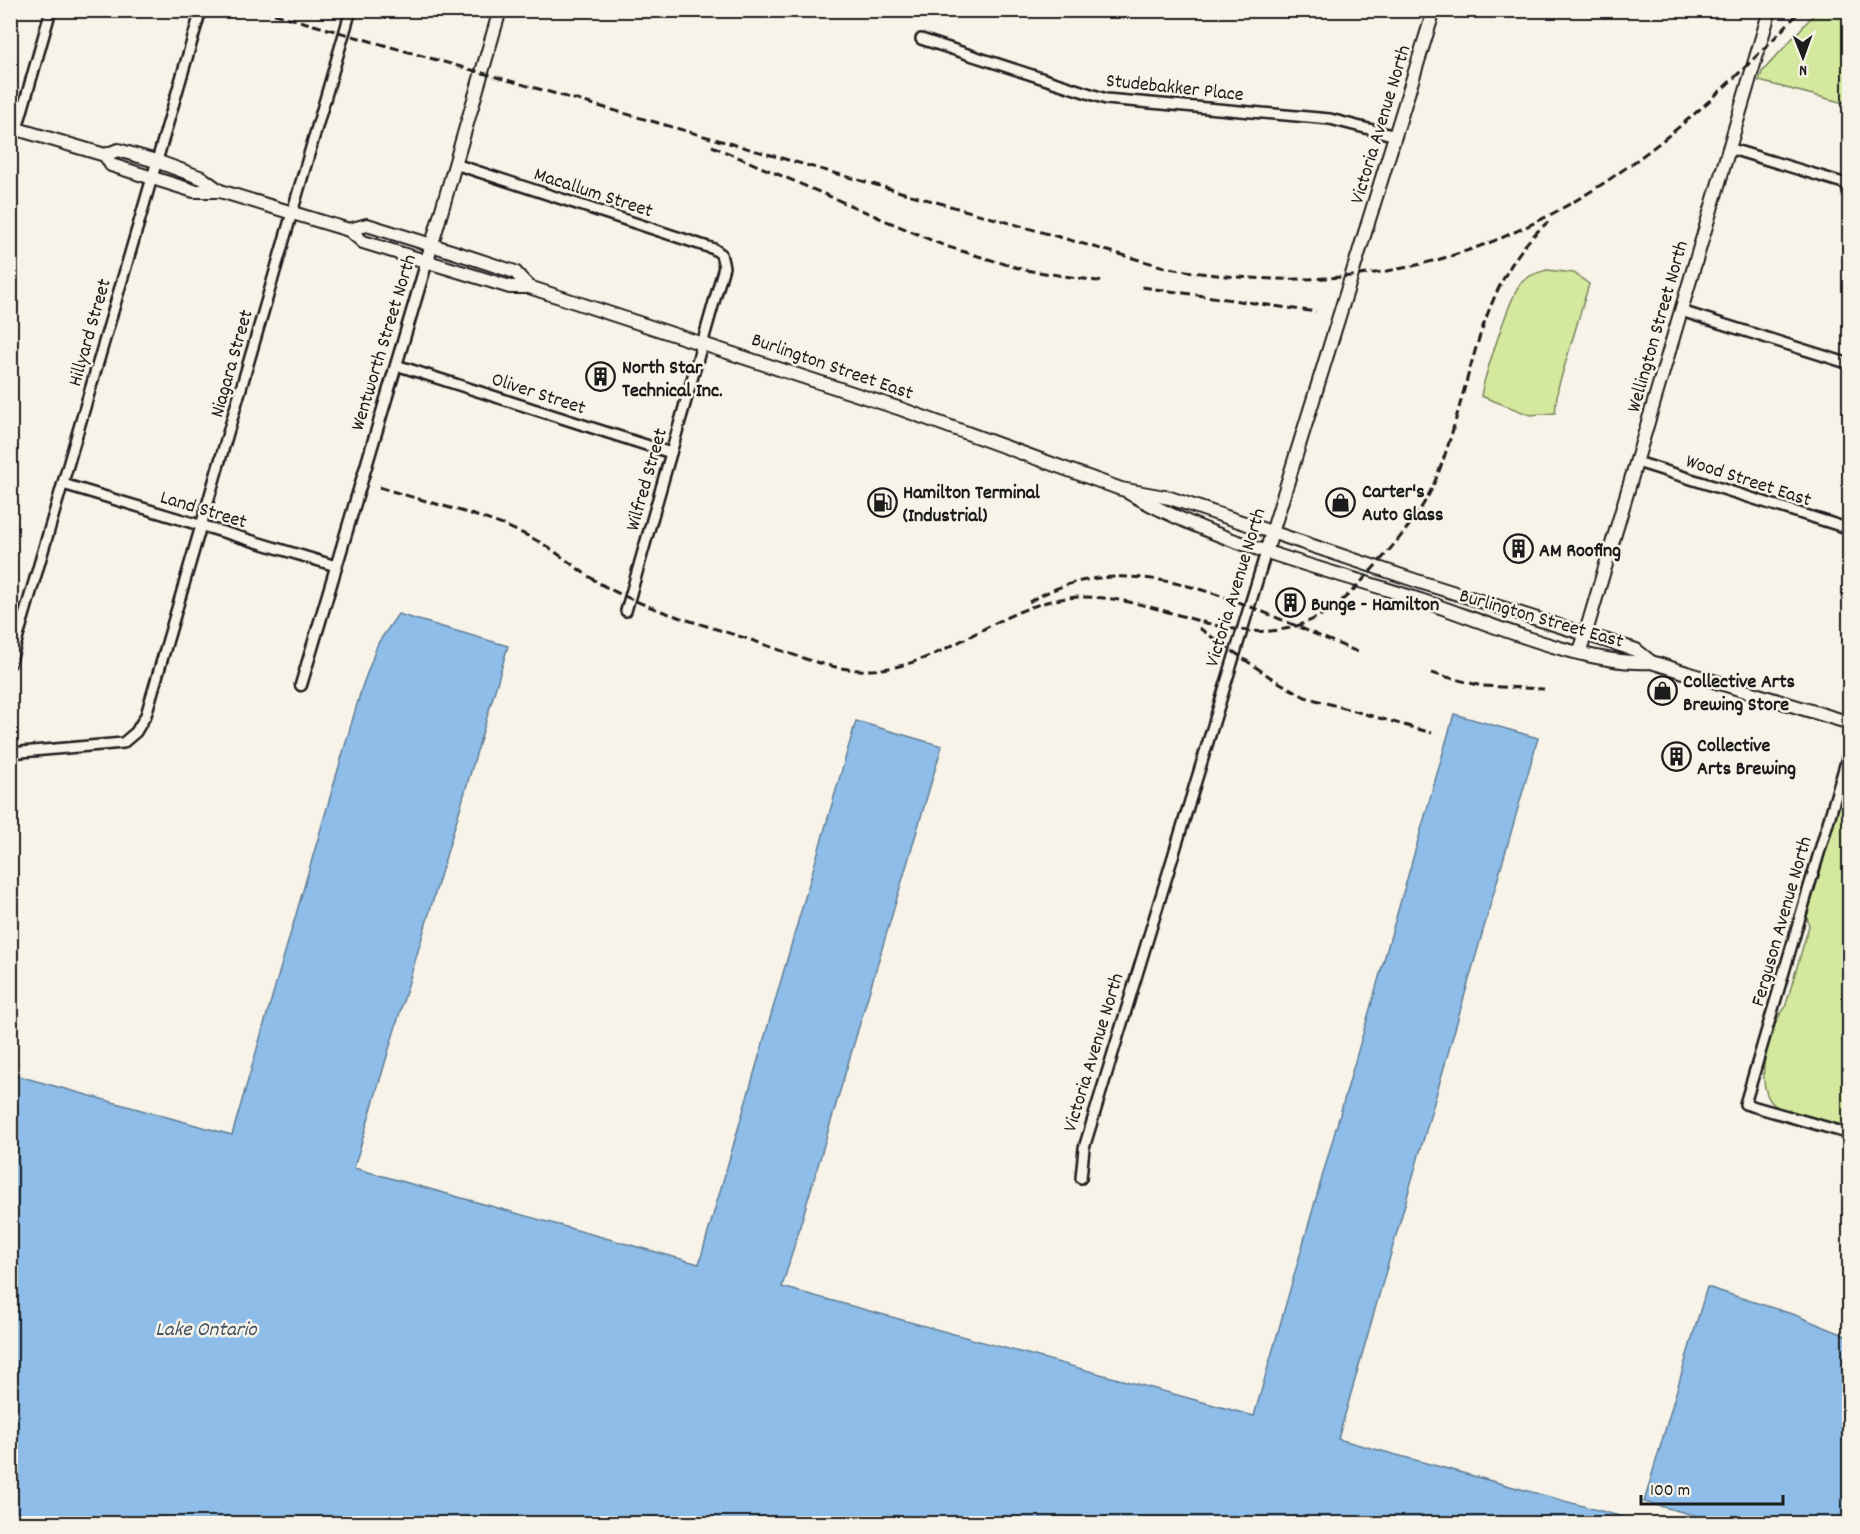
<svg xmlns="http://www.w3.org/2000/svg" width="1860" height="1534" viewBox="0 0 1860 1534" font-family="Dekko,sans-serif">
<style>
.green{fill:#d4e99d;stroke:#78825c;stroke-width:1.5}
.water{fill:#8dbde8;stroke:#607d96;stroke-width:1.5}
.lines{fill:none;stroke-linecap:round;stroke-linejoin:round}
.minor-casing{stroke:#1c1c1c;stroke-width:14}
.tertiary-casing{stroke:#1c1c1c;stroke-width:15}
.secondary-casing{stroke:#1c1c1c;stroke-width:16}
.minor{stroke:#f7f3e8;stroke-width:9}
.tertiary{stroke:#f7f3e8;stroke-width:10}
.secondary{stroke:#f7f3e8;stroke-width:12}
.rail{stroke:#1c1c1c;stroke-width:3;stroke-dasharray:9 4.5;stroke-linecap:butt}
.labels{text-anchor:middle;stroke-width:5;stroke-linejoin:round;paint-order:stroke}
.street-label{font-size:20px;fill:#1c1c1c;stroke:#f7f3e8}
.poi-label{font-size:20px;font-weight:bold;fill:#1c1c1c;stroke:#f7f3e8;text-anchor:start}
.water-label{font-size:21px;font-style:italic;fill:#445463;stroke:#f7f3e8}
</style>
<rect width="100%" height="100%" fill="#f7f3e8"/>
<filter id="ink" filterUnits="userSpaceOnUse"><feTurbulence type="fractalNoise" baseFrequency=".0167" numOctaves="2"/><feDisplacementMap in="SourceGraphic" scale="12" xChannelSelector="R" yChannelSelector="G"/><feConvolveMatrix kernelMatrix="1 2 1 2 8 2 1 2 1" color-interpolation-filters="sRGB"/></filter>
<g filter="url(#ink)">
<g class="green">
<polygon points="1817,11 1849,11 1848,104 1759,81 1762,72"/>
<path d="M1547 270 1574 273 1589 284 1558 388 1555 413 1530 415 1481 396C1484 378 1511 292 1522 282 1529 275 1537 273 1547 270Z"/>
<path d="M1849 773V1127L1777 1107C1751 1091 1768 1027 1785 1008L1809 926 1807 916Z"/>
</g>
<g class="water">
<polygon points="398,614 508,646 354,1168 699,1264 856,721 942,746 782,1287 1254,1416 1454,714 1538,738 1338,1439 1645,1523 11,1523 11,1074 232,1135 362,687 378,643"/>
<polygon points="1707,1287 1795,1315 1849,1337 1849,1523 1724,1523 1644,1502"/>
</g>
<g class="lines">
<defs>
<g id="minor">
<polyline points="921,39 1106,99 1330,119 1396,136"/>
<polyline points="17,129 51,10"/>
<polyline points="1728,148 1850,185"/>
<polyline points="455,164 714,249 721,254 724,267 626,611"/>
<polyline points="1681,311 1850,364"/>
<polyline points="396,365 671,453"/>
<polyline points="1637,462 1850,529"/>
<polyline points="63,484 336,566"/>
<polyline points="10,664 201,10"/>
<polyline points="1850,748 1745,1104 1850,1134"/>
<polyline points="10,753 123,743 136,732 146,715 351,10"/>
<polyline points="1081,1178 1084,1148 1266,552"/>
</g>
<polyline id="tertiary" points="301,685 427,261"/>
<g id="secondary">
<polyline points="10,127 105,155 118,150 156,161 202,178 220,191 349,230 363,242 510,287 529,287 901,409 1121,489 1170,498 1420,582 1636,650 1651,662 1850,723"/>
<polyline points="105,155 111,165 194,191 220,191"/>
<polyline points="349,230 367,225 454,252 515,272 529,287"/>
<polyline points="427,261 500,10"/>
<path d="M1129 493C1220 545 1325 568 1423 601 1486 622 1586 666 1651 662"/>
<polyline points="1266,552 1434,10"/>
<polyline points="1580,652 1770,10"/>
</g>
</defs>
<use href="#minor" class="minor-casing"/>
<use href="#tertiary" class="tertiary-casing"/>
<use href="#secondary" class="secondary-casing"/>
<use href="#minor" class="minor"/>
<use href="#tertiary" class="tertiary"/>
<use href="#secondary" class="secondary"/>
<g class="rail">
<path d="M261 10 1168 268C1442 316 1619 205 1801 10"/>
<polyline points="712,146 945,246 1025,270 1104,282"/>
<polyline points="1142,287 1316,312"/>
<path d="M379 487C425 502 490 516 532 538 558 551 580 573 606 587 651 611 702 624 751 640 788 652 831 672 871 670 949 667 1007 596 1085 597 1189 598 1267 683 1361 582 1386 554 1416 522 1432 488 1470 404 1474 283 1548 222"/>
<path d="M1029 602C1136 537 1259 614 1361 653"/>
<polyline points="1199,628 1273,679 1305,697 1432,733"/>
<polyline points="1431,673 1482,686 1544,689"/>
</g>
</g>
</g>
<defs>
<symbol id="building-ring" viewBox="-11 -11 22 22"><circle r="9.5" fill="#f7f3e8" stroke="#1c1c1c" stroke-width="1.5"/><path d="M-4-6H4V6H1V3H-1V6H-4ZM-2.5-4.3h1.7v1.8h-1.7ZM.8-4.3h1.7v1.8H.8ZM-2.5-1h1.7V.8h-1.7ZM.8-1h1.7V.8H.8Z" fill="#1c1c1c"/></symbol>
<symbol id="shop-ring" viewBox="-11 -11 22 22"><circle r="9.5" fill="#f7f3e8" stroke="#1c1c1c" stroke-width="1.5"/><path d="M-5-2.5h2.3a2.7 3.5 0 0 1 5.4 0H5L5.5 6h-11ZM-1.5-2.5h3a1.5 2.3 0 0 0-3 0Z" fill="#1c1c1c"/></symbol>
<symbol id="fuel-ring" viewBox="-11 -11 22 22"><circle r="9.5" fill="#f7f3e8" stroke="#1c1c1c" stroke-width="1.5"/><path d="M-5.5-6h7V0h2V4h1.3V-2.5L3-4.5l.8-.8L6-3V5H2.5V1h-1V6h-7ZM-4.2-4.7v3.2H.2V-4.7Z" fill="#1c1c1c"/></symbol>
</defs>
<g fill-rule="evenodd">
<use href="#building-ring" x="584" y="360" width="33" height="33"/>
<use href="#shop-ring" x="1324" y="486" width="33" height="33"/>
<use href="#fuel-ring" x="866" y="486" width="33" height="33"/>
<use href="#building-ring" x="1502" y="532" width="33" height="33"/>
<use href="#building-ring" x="1274" y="586" width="33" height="33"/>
<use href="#shop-ring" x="1646" y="674" width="33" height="33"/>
<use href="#building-ring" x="1660" y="740" width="33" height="33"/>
</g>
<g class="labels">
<g class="street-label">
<text transform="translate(1175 86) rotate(6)" y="7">Studebakker Place</text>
<text transform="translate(1379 124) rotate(-73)" y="7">Victoria Avenue North</text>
<text transform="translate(594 191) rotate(18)" y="7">Macallum Street</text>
<text transform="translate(1656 326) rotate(-74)" y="7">Wellington Street North</text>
<text transform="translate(88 332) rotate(-74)" y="7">Hillyard Street</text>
<text transform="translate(382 342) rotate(-73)" y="7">Wentworth Street North</text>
<text transform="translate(230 363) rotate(-74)" y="7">Niagara Street</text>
<text transform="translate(833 365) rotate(19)" y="7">Burlington Street East</text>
<text transform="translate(539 392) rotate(18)" y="7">Oliver Street</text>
<text transform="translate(645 479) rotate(-74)" y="7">Wilfred Street</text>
<text transform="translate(1749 479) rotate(18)" y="7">Wood Street East</text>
<text transform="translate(204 508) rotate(17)" y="7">Land Street</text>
<text transform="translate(1234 587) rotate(-73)" y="7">Victoria Avenue North</text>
<text transform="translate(1542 617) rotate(16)" y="7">Burlington Street East</text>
<text transform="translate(1780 921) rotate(-74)" y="7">Ferguson Avenue North</text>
<text transform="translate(1092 1052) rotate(-73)" y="7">Victoria Avenue North</text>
</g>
<g class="poi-label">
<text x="622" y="373">North Star<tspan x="622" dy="23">Technical Inc.</tspan></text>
<text x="1362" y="497">Carter's<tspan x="1362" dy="23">Auto Glass</tspan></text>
<text x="903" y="498">Hamilton Terminal<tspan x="903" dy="23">(Industrial)</tspan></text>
<text x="1539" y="556">AM Roofing</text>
<text x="1311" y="610">Bunge - Hamilton</text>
<text x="1683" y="687">Collective Arts<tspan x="1683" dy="23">Brewing Store</tspan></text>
<text x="1697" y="751">Collective<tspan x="1697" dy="23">Arts Brewing</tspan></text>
</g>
<g class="water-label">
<text x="206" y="1335">Lake Ontario</text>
</g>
</g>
<rect width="1860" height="1534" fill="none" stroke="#f7f3e8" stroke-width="36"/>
<rect x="18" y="18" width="1824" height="1498" fill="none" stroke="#1c1c1c" stroke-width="2" filter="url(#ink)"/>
<g transform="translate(1803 57) rotate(179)" stroke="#f7f3e8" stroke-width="4.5" paint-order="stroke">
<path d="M0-4.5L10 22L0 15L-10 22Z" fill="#1c1c1c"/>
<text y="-9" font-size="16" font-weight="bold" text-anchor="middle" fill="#1c1c1c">N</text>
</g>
<path d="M1641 1495v9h142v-9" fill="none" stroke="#1c1c1c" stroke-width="3"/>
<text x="1650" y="1495" font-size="18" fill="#1c1c1c" stroke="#f7f3e8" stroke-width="4.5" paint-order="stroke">100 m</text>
</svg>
